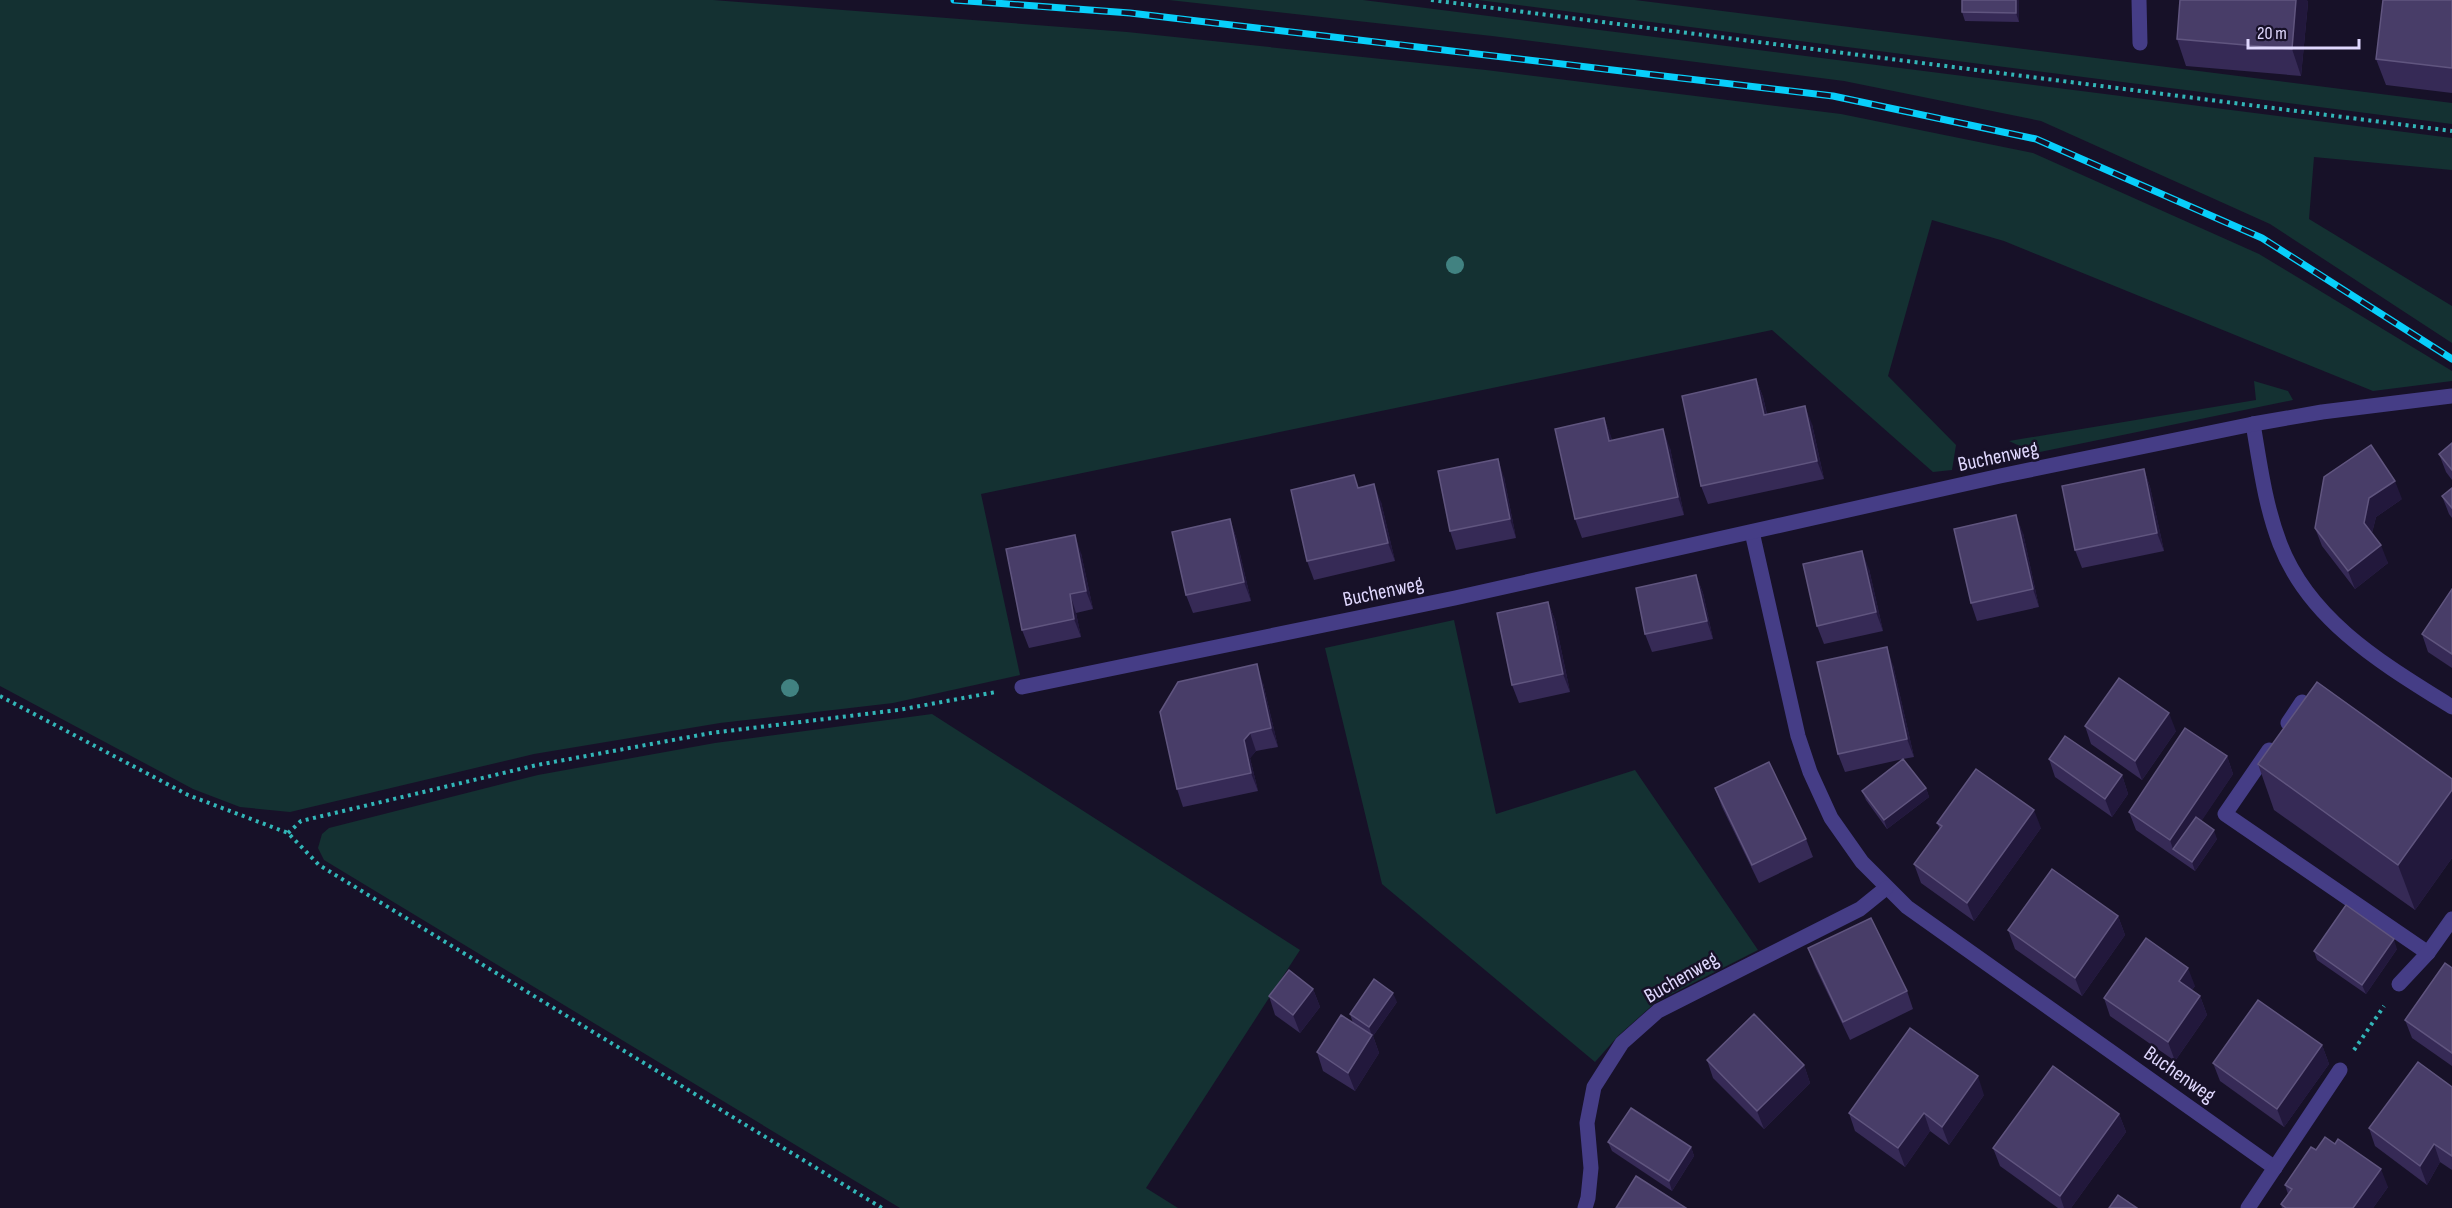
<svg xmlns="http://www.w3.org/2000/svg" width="2452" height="1208" viewBox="0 0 2452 1208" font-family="'Sofia Sans Condensed',sans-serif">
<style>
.green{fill:#143132}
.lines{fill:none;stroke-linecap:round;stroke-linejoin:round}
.path{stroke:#32b6b8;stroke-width:4;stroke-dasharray:3 4.5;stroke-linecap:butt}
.minor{stroke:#453d86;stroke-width:15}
.rail-casing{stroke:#08cffa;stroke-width:7}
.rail{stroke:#171128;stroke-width:4.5;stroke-dasharray:14;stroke-linecap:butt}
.tree{fill:#418281}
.wall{fill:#362a56}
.shaded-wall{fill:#22183c}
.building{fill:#483d68;stroke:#60557f;stroke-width:1.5}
.labels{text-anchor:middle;stroke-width:5;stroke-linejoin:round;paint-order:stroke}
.street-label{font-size:21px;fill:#e0d8fe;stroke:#171128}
</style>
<rect width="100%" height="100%" fill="#171128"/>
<g class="green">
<polygon points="0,0 713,0 1127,32 1486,70 1841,114 2033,153 2259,254 2452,371 2452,381 2373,391 2004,241 1932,220 1888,376 1956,445 1952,470 1933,472 1772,330 981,494 1020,675 893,703 720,723 534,754 290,812 240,807 193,789 0,686"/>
<polygon points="1169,0 1363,0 2452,138 2452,170 2314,157 2309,219 2452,306 2452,343 2270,224 2041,121 1844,81 1492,36"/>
<polygon points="1478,0 1635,0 2452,103 2452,124"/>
<polygon points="2254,381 2288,391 2293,400 2035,453 2009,441 2256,400"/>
<polygon points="1454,620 1496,814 1635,770 1758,950 1656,1002 1619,1035 1595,1062 1382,884 1325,648"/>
<polygon points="932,714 1300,950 1146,1188 1178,1208 900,1208 324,860 318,848 322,834 329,828 538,775 715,743"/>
</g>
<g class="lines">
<g class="path">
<polyline points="1431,0 2452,131"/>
<polyline points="0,696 188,795 288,833 319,865 882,1208"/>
<polyline points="288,833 301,821 537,765 711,733 898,710 996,692"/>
<polyline points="2354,1050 2384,1006"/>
</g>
<g class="minor">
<polyline points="2139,0 2140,43"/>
<path d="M2253 424C2260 464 2265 505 2280 544 2310 622 2385 665 2452 707"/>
<polyline points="1752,532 1798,736 1810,772 1831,818 1862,862 1907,907 2275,1168"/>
<polyline points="1022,687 1455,598 2000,476 2253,424 2322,412 2452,396"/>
<polyline points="2288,723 2302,702"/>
<polyline points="2269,750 2225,814 2428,953"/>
<polyline points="2399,984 2428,953 2452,919"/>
<polyline points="1585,1208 1588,1198 1591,1168 1587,1123 1594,1087 1622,1043 1658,1011 1860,909 1886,888"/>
<polyline points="2248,1208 2340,1070"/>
</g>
<defs>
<polyline id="rail" points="954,0 1130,13 1833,96 2036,139 2262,238 2452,359"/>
</defs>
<use href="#rail" class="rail-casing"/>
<use href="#rail" class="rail"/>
</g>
<g class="tree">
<circle cx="1455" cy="265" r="9"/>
<circle cx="790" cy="688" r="9"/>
</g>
<g class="wall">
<polygon points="2019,0 2019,22 1965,21 1962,12"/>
<polygon points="2180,0 2307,0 2308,3 2301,76 2186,66 2177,39"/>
<polygon points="2452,0 2452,93 2386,85 2376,59"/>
<polygon points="1756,379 1763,397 1767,414 1812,424 1824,479 1708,504 1701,486"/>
<polygon points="1604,418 1612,440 1670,448 1684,515 1582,538 1575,519"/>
<polygon points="2452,443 2452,480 2446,472 2439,454"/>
<polygon points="2144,469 2150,487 2164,551 2082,568 2075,550"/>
<polygon points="1504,477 1516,538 1456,550 1450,531"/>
<polygon points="1359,487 1381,502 1395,561 1314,580 1307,561"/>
<polygon points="2452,488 2452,518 2449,514 2442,496"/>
<polygon points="2402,499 2376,517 2372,533 2388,563 2355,589 2322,546 2315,528"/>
<polygon points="1230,519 1236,537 1251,601 1193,613 1186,595"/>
<polygon points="2023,533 2039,607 1977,621 1971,603"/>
<polygon points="1081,553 1093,609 1076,613 1081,637 1029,648 1022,630"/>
<polygon points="1869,569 1883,631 1824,644 1817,626"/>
<polygon points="1696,575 1703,593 1713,639 1652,652 1645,634"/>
<polygon points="2452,589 2452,668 2428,652 2422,634"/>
<polygon points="1548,602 1555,620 1570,692 1519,703 1512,685"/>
<polygon points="1893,665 1914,757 1903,759 1926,788 1929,797 1887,829 1866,800 1862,791 1903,759 1845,772 1838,754"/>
<polygon points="1263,683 1278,747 1256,751 1250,758 1258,791 1183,807 1177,789"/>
<polygon points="2085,726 2176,731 2142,780 2091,744"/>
<polygon points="2227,756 2233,774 2201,821 2217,839 2195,871 2136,830 2129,812"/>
<polygon points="2049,759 2122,775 2128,794 2112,817 2055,777"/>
<polygon points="2258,764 2452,779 2452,858 2415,910 2274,810"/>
<polygon points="1715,788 1806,839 1813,857 1759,883 1722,807"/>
<polygon points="1937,823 2041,828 1974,921 1921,883 1914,864 1940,829"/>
<polygon points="2118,916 2125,935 2082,996 2015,949 2008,930"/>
<polygon points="1808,948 1907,991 1913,1009 1850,1040 1815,967"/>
<polygon points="2397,949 2366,994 2317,960 2314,951"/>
<polygon points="2452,968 2452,1066 2412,1038 2405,1020"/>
<polygon points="2195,986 2192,990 2200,996 2207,1015 2175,1061 2110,1016 2104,998"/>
<polygon points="1313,989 1320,1007 1300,1033 1275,1015 1269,996"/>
<polygon points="1397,1002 1373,1036 1379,1053 1355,1091 1323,1071 1317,1052 1353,1023 1350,1014"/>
<polygon points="2322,1045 2329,1064 2284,1127 2220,1081 2213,1063"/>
<polygon points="1707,1060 1804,1065 1810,1083 1764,1129 1713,1078"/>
<polygon points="2452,1087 2452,1170 2440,1162 2427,1185 2375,1146 2369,1128"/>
<polygon points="1984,1095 1949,1145 1930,1131 1905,1167 1855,1131 1849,1113"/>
<polygon points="2119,1114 2126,1132 2071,1208 2058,1208 2000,1166 1993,1148"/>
<polygon points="1608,1142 1691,1147 1694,1156 1672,1191 1612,1151"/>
<polygon points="2316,1150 2388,1187 2373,1208 2282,1208 2281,1204 2288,1194 2285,1185"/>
</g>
<g class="shaded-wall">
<polygon points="2016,0 2019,0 2019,22 2016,13"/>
<polygon points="2296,0 2307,0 2308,3 2301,76 2292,49"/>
<polygon points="1756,379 1763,397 1771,433 1764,415"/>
<polygon points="1805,406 1812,424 1824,479 1817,461"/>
<polygon points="1604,418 1611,436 1616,459 1609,441"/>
<polygon points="1663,429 1670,448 1684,515 1678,497"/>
<polygon points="1498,459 1504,477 1516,538 1510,519"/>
<polygon points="2144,469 2150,487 2164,551 2157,533"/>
<polygon points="2395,481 2402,499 2376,517 2370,541 2364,523 2369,498"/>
<polygon points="1374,484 1381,502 1395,561 1388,543"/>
<polygon points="2016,515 2023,533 2039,607 2033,589"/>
<polygon points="1230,519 1236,537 1251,601 1244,582"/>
<polygon points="1075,535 1081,553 1093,609 1086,591"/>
<polygon points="2381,545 2388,563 2355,589 2348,571"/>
<polygon points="1862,551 1869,569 1883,631 1876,612"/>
<polygon points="1696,575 1703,593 1713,639 1707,621"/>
<polygon points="1070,594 1076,613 1081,637 1074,619"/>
<polygon points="1548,602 1555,620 1570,692 1563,674"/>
<polygon points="1887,647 1893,665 1914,757 1907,739"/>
<polygon points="1257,664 1263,683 1278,747 1271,728"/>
<polygon points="2169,713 2176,731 2142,780 2135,761"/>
<polygon points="1250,733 1256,751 1250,758 1258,791 1251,773 1244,740"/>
<polygon points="2227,756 2233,774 2180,853 2173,849 2170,840"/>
<polygon points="2122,775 2128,794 2112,817 2105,799"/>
<polygon points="1926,788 1929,797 1887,829 1884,820"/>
<polygon points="2452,790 2452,858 2415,910 2398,865"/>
<polygon points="2034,810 2041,828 1974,921 1967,903"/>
<polygon points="2214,830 2217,839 2195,871 2192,862"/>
<polygon points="2118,916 2125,935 2082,996 2075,978"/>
<polygon points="2394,939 2397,949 2366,994 2362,985"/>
<polygon points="2188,968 2195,986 2185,999 2179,981"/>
<polygon points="1313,989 1320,1007 1300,1033 1293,1015"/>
<polygon points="1393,993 1397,1002 1373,1036 1379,1053 1355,1091 1348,1073 1372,1036 1369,1027"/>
<polygon points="2200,996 2207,1015 2175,1061 2168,1042"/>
<polygon points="2322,1045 2329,1064 2284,1127 2277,1109"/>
<polygon points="1804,1065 1810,1083 1764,1129 1757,1111"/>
<polygon points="1978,1076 1984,1095 1949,1145 1942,1127"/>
<polygon points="1924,1113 1930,1131 1905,1167 1898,1148"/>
<polygon points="2119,1114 2126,1132 2071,1208 2064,1208 2060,1196"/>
<polygon points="2434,1144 2440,1162 2427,1185 2420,1166"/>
<polygon points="1691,1147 1694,1156 1672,1191 1669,1181"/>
<polygon points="2381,1169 2388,1187 2373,1208 2353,1208"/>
</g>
<g class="building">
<polygon points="1962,0 2016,0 2016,13 1962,12"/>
<polygon points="2180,0 2296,0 2292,49 2177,39"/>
<polygon points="2383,0 2452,0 2452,68 2376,59"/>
<polygon points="1756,379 1764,415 1805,406 1817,461 1701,486 1682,396"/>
<polygon points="1604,418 1609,441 1663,429 1678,497 1575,519 1555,429"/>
<polygon points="2452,443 2452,470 2439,454"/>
<polygon points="2371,445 2395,481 2369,498 2364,523 2381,545 2348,571 2315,528 2324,477"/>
<polygon points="1498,459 1510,519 1450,531 1438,471"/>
<polygon points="2144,469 2157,533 2075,550 2062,486"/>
<polygon points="1354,475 1358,488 1374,484 1388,543 1307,561 1291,490"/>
<polygon points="2452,488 2452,508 2442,496"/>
<polygon points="2016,515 2033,589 1971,603 1954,529"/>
<polygon points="1230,519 1244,582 1186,595 1172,532"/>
<polygon points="1075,535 1086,591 1070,594 1074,619 1022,630 1006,549"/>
<polygon points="1862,551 1876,612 1817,626 1803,564"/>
<polygon points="1696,575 1707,621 1645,634 1636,588"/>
<polygon points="2452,589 2452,654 2422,634"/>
<polygon points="1548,602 1563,674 1512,685 1497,613"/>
<polygon points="1887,647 1907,739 1838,754 1817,662"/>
<polygon points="1257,664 1271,728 1250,733 1244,740 1251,773 1177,789 1160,712 1178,682"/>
<polygon points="2119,678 2169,713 2135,761 2085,726"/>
<polygon points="2317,682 2452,779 2452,790 2398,865 2258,764"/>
<polygon points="2185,728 2227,756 2170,840 2129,812"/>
<polygon points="2065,736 2122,775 2105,799 2049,759"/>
<polygon points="1903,759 1926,788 1884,820 1862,791"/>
<polygon points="1769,762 1806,839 1752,865 1715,788"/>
<polygon points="1976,769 2034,810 1967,903 1914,864 1942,826 1937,823"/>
<polygon points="2196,817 2214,830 2192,862 2173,849"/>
<polygon points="2052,869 2118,916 2075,978 2008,930"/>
<polygon points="2346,905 2394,939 2362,985 2314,951"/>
<polygon points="1871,918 1907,991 1843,1022 1808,948"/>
<polygon points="2146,938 2188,968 2179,981 2200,996 2168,1042 2104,998"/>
<polygon points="2445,963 2452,968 2452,1053 2405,1020"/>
<polygon points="1289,970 1313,989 1293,1015 1269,996"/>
<polygon points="1374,979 1393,993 1369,1027 1350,1014"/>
<polygon points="2258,1000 2322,1045 2277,1109 2213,1063"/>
<polygon points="1754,1014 1804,1065 1757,1111 1707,1060"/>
<polygon points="1341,1015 1372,1035 1348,1073 1317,1052"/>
<polygon points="1910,1028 1978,1076 1942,1127 1924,1113 1898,1148 1849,1113"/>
<polygon points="2418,1062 2452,1087 2452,1156 2434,1144 2420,1166 2369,1128"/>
<polygon points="2053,1066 2119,1114 2060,1196 1993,1148"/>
<polygon points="1631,1108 1691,1147 1669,1181 1608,1142"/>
<polygon points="2325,1137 2335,1144 2338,1139 2381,1169 2353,1208 2286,1208 2281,1204 2292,1189 2285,1185 2311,1147 2316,1150"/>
<polygon points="1636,1176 1686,1208 1616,1208"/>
<polygon points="2118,1195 2137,1208 2109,1208"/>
</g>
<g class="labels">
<g class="street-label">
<text transform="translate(1998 456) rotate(-12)" y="7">Buchenweg</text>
<text transform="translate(1383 591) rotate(-12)" y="7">Buchenweg</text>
<text transform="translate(1681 977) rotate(-30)" y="7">Buchenweg</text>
<text transform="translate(2180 1074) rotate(35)" y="7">Buchenweg</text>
</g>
</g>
<path d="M2248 39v9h111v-9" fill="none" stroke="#e0d8fe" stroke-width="3"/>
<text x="2257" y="39" font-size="18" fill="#e0d8fe" stroke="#171128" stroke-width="4.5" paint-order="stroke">20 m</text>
</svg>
